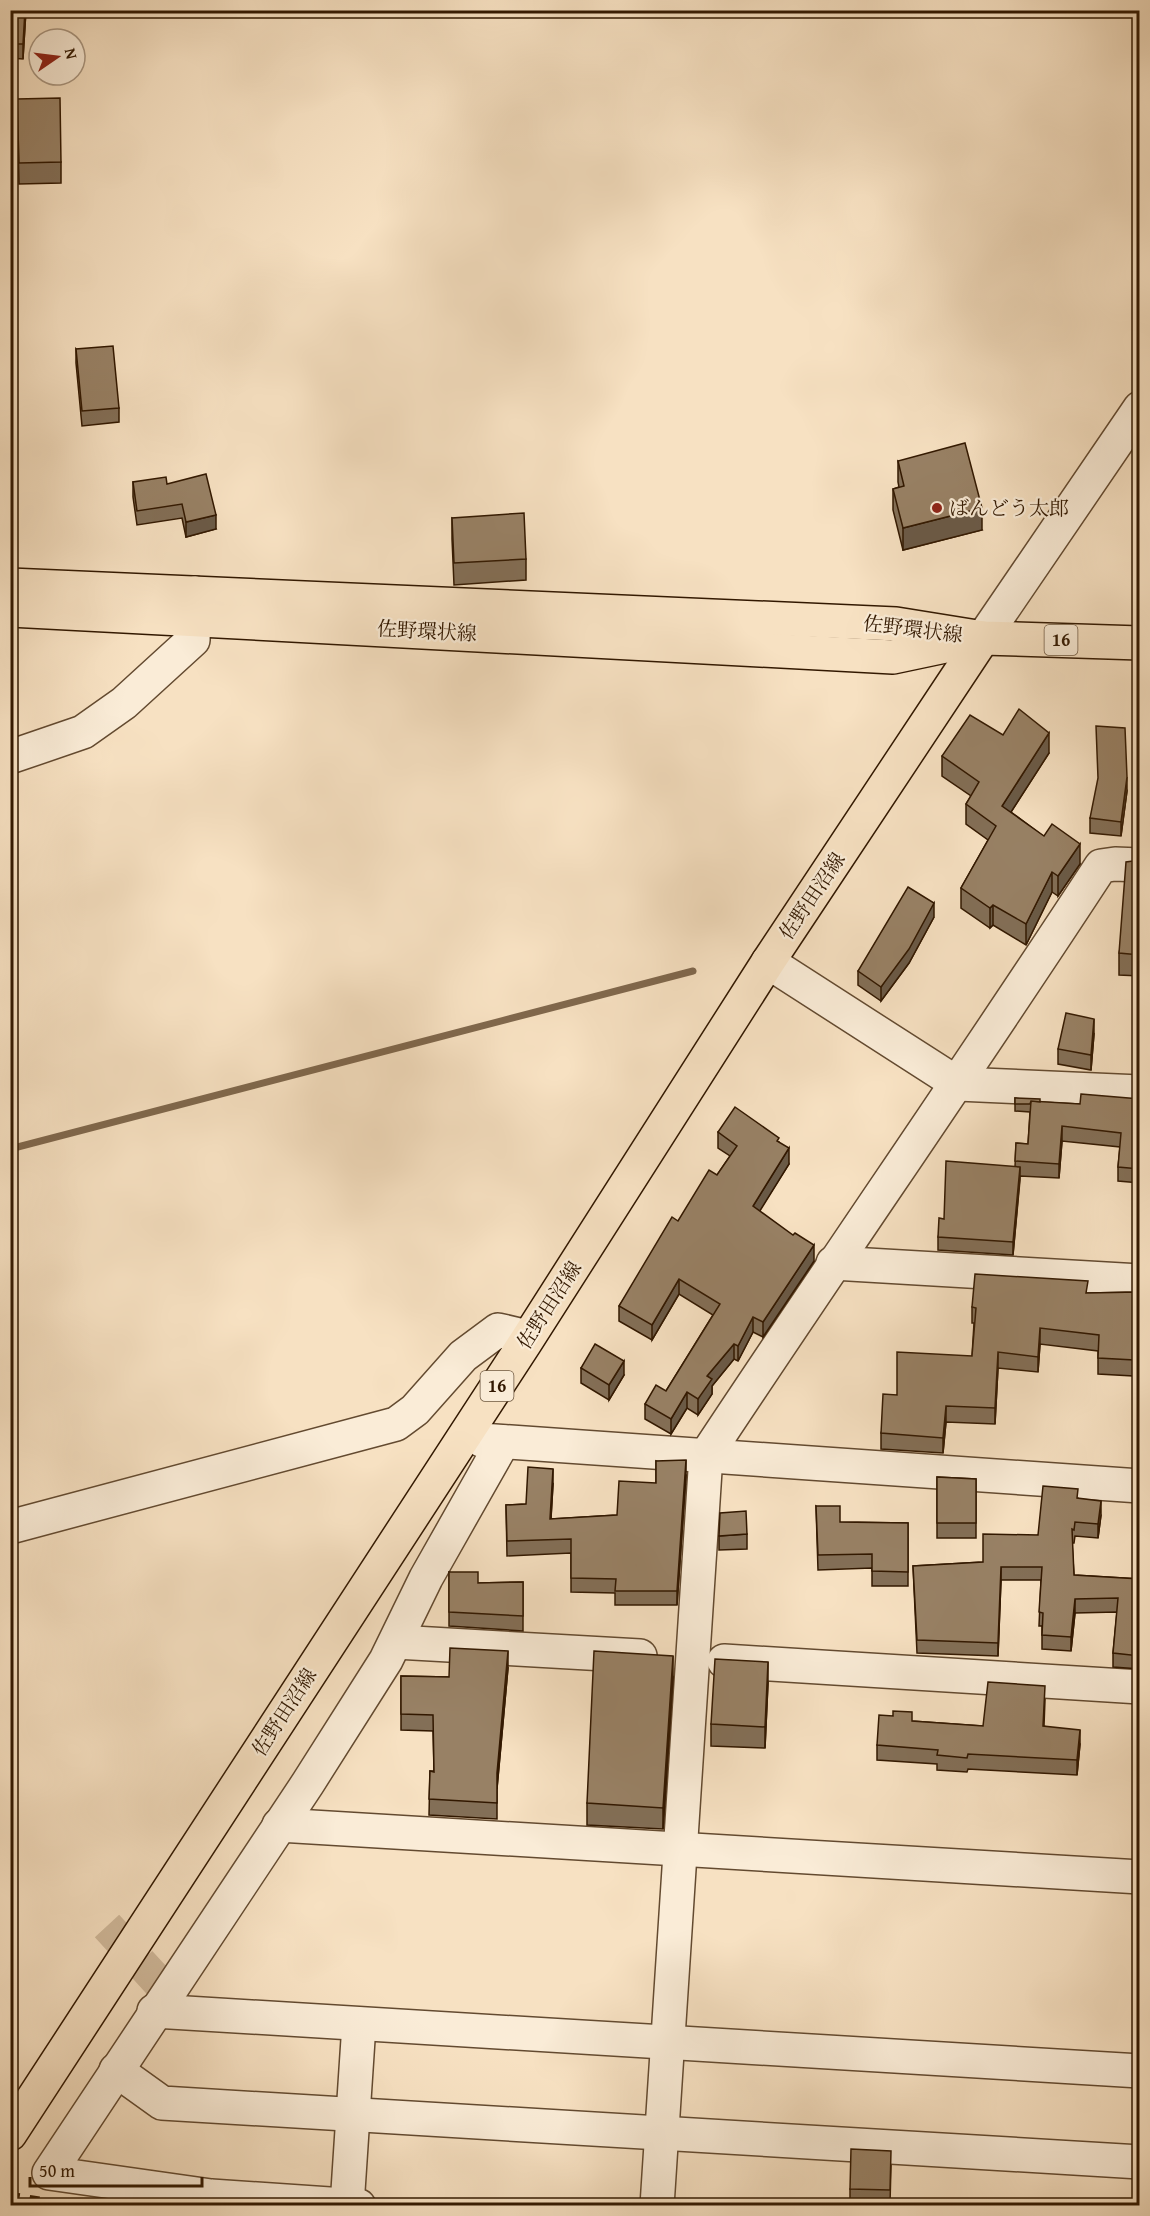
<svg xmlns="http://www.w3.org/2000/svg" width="1150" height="2216" viewBox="0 0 1150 2216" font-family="'Gentium Book Plus','Noto Serif JP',serif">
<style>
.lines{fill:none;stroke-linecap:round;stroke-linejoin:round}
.stream{stroke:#80684d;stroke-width:7}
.minor-tunnel{stroke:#d0b99b;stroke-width:33;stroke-dasharray:33 16;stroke-linecap:butt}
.minor-casing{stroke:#634a30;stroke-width:36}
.major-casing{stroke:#321800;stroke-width:36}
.minor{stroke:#faecd7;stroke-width:33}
.major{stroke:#f7e1c2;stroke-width:33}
.rail{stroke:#321800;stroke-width:4.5;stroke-dasharray:10 10;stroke-linecap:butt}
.wall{fill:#836f57;stroke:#321800;stroke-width:1.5}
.shaded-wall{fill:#6a5a47;stroke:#321800;stroke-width:1.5}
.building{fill:#988165;stroke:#321800;stroke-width:1.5}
.poi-dot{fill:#8f2418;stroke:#faecd7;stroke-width:2}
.labels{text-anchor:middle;stroke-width:4.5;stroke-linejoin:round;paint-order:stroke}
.shield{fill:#faecd7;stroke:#6e5840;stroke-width:1.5}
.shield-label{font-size:18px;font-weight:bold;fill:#321800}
.poi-label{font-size:20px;fill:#321800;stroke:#faecd7;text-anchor:start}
.street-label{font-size:20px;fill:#321800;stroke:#faecd7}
</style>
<rect width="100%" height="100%" fill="#f7e1c2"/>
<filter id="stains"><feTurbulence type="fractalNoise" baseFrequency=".00333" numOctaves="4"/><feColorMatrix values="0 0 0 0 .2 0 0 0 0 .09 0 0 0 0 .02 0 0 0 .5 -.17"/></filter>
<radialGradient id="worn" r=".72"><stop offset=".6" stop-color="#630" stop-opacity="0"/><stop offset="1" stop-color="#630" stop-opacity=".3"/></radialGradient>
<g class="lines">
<polyline class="stream" points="10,1149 693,971"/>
<polyline class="minor-tunnel" points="107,1926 161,1985"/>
<defs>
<g id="minor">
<polyline points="983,638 1140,408"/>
<polyline points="10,757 83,732 124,703 193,640 195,593"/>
<polyline points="768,962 958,1084 1140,1092"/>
<polyline points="833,1263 1140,1281"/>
<polyline points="481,1440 1140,1486"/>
<path d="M707 1454C837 1257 972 1064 1101 866L1115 864 1140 865"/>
<polyline points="10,1527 396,1424 415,1410 463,1356 498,1330 528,1337"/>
<polyline points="396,1642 640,1656"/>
<polyline points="724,1661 1140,1687"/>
<polyline points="279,1825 1140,1877"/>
<polyline points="154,2011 1140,2071"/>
<polyline points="116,2070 162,2103 1140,2162"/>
<polyline points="347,2206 359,2024"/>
<polyline points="359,2206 211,2196 49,2173 308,1783 386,1660 426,1578 503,1442"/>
<polyline points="657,2206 706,1455"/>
</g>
<g id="major">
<polyline points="10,585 896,624 983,638 1140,643"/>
<polyline points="10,610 893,657 964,642"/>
<polyline points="10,2134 525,1343 768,962 983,638"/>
</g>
</defs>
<use href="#minor" class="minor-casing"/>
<use href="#major" class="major-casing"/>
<use href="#minor" class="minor"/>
<use href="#major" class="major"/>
<polyline class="rail" points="10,2194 86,2206"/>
</g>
<g class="wall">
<polygon points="10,10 26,10 23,59 10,58"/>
<polygon points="17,99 61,162 61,183 19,184"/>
<polygon points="76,349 119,408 119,422 82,426 76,363"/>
<polygon points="898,461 982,530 903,550 893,510 893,489 899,487 898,482"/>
<polygon points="133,482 167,484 216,529 186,537 182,518 137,525 133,497"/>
<polygon points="452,518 526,559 526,580 454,585 452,539"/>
<polygon points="1003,735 1049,753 1011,812 1080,864 1058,896 1052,892 1026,945 993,925 990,928 961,908 961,888 988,840 966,824 966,804 971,796 942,776 942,756"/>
<polygon points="1127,791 1121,836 1090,833 1090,818"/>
<polygon points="1140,860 1140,976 1119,975 1119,953"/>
<polygon points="934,917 909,963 881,1001 858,985 858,971"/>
<polygon points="1094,1034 1091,1070 1058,1064 1058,1049"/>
<polygon points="1015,1098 1040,1102 1080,1104 1140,1099 1140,1183 1118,1181 1118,1167 1120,1147 1062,1141 1059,1178 1020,1176 1013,1255 938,1250 938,1237 944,1219 1015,1167 1016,1143 1028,1144 1030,1112 1015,1111"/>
<polygon points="718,1132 779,1142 789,1164 759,1211 814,1261 763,1337 753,1332 738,1361 734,1359 712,1386 712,1394 698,1415 687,1408 671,1434 645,1419 645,1404 666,1391 713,1315 679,1294 652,1340 619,1321 619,1306 678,1221 717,1175 730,1156 718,1148"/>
<polygon points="1140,1287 1140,1381 1133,1380 1133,1376 1098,1374 1098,1351 1040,1344 1038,1372 998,1368 995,1424 946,1422 943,1453 881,1449 881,1433 897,1395 972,1356 974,1323 972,1323 972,1307 1088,1293 1139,1292"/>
<polygon points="581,1368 624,1375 609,1400 581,1383"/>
<polygon points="656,1461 686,1475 677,1605 615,1605 615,1593 571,1592 571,1553 507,1556 506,1505 526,1504 553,1484 551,1519 617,1515 656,1483"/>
<polygon points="937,1477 976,1479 976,1538 937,1538"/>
<polygon points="1078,1498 1101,1515 1098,1538 1075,1536 1074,1543 1072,1543 1074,1575 1140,1579 1140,1669 1113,1667 1113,1653 1117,1612 1075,1613 1071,1651 1042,1649 1042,1626 1039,1626 1041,1580 1001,1580 998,1656 917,1653 913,1566 983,1562 1038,1535"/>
<polygon points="816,1506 840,1522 908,1523 908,1586 872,1586 872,1568 818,1570"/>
<polygon points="747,1534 747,1549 719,1550 719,1536"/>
<polygon points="449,1572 478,1583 523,1582 523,1631 449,1626"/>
<polygon points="508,1668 497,1788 497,1819 429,1815 430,1771 434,1771 433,1731 401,1730 401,1676 449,1677"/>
<polygon points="673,1678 663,1829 587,1825 587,1803"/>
<polygon points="768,1683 765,1748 711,1746 711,1724"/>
<polygon points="1045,1700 1044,1726 1080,1744 1077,1775 968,1769 967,1772 937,1770 937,1764 877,1760 877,1745 912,1721 983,1726"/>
<polygon points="891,2166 890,2204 850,2203 850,2189"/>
</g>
<g class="shaded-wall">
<polygon points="25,10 26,10 23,59 23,44"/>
<polygon points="982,508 982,530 903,550 903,528"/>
<polygon points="216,515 216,529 186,537 186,522"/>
<polygon points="1049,733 1049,753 1002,826 1002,806"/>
<polygon points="1127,777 1127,791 1121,836 1121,822"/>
<polygon points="1080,844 1080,864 1058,896 1058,876"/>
<polygon points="1052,872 1052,892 1026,945 1026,924"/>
<polygon points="934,903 934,917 909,963 881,1001 881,987"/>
<polygon points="993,905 993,925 990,928 990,908"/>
<polygon points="1094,1019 1094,1034 1091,1070 1091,1055"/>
<polygon points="1062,1126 1062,1141 1059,1178 1059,1164"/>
<polygon points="789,1148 789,1164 753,1222 753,1206"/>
<polygon points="1020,1167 1020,1180 1013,1255 1013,1242"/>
<polygon points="814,1245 814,1261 763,1337 763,1322"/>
<polygon points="679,1279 679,1294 652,1340 652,1325"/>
<polygon points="753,1317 753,1332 738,1361 738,1346"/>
<polygon points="1040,1328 1040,1344 1038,1372 1038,1357"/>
<polygon points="734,1344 734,1359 712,1386 712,1394 698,1415 698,1399 707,1376"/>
<polygon points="998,1352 998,1368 995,1424 995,1408"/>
<polygon points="624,1361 624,1375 609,1400 609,1385"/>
<polygon points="687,1392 687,1408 671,1434 671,1419"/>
<polygon points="946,1406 946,1422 943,1453 943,1438"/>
<polygon points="686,1460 686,1475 677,1605 677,1591"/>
<polygon points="553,1469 553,1484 550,1534 550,1519"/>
<polygon points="1101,1501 1101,1515 1098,1538 1098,1524"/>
<polygon points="1001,1567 1001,1580 998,1656 998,1643"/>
<polygon points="1075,1599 1075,1613 1071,1651 1071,1637"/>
<polygon points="508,1651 508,1668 497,1789 497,1773"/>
<polygon points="673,1656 673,1678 663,1829 663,1808"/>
<polygon points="768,1662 768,1683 765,1748 765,1727"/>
<polygon points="1080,1730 1080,1744 1077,1775 1077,1760"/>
</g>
<g class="building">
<polygon points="10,10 25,10 23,44 10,44"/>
<polygon points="60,98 61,162 19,163 17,99"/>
<polygon points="113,346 119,408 82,411 76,349"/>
<polygon points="965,443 982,508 903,528 893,489 904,486 898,461"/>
<polygon points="206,474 216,515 186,522 182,504 137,511 133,482 166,477 167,484"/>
<polygon points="524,513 526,559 454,563 452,518"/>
<polygon points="1019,709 1049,733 1002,806 1044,836 1052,824 1080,844 1058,876 1052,872 1026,924 993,905 990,908 961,888 996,826 966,804 979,782 942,756 970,715 1003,735"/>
<polygon points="1096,726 1125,728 1127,777 1121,822 1090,818 1098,778"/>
<polygon points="1140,860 1140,955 1119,953 1126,862"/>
<polygon points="908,887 934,903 909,949 881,987 858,971"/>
<polygon points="1066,1013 1094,1019 1091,1055 1058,1049"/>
<polygon points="1081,1094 1140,1099 1140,1169 1118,1167 1121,1133 1062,1126 1059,1164 1015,1161 1016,1143 1028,1144 1031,1101 1080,1104"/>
<polygon points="1015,1098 1040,1099 1040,1102 1031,1101 1030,1104 1015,1104"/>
<polygon points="735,1107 779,1138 777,1141 789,1148 753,1206 793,1235 795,1233 814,1245 763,1322 753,1317 738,1346 734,1344 707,1376 712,1379 698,1399 687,1392 671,1419 645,1404 656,1385 666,1391 720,1304 679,1279 652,1325 619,1306 672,1217 678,1221 709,1170 717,1175 737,1146 718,1132"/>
<polygon points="946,1161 1020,1167 1013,1242 938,1237 939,1218 944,1219"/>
<polygon points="975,1274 1088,1281 1086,1293 1139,1292 1140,1287 1140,1365 1133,1365 1134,1360 1098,1358 1099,1335 1040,1328 1038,1357 998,1352 995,1408 946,1406 943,1438 881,1433 883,1394 897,1395 897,1352 972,1356 976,1308 972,1307"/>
<polygon points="595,1344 624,1361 609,1385 581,1368"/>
<polygon points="686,1460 677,1591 615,1591 616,1579 571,1578 571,1539 507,1541 506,1505 526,1504 528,1467 553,1469 550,1519 617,1515 619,1481 656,1483 656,1461"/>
<polygon points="937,1477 976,1479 976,1523 937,1523"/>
<polygon points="1043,1486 1078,1489 1077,1498 1101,1501 1098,1524 1075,1522 1074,1530 1072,1529 1074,1575 1140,1579 1140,1656 1113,1653 1118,1598 1075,1599 1071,1637 1042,1635 1043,1613 1039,1612 1042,1567 1001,1567 998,1643 917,1640 913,1566 983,1562 983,1534 1038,1535"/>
<polygon points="816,1506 840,1506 840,1522 908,1523 908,1572 872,1571 872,1554 818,1555"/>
<polygon points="746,1511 747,1534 719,1536 720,1513"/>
<polygon points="449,1572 478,1572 478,1583 523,1582 523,1616 449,1612"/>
<polygon points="450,1648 508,1651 497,1773 497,1803 429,1799 430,1771 434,1772 433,1715 401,1714 401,1676 449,1677"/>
<polygon points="594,1651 673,1656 663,1808 587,1803"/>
<polygon points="715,1659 768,1662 765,1727 711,1724"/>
<polygon points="988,1682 1045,1686 1043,1726 1080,1730 1077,1760 968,1754 967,1758 937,1755 938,1750 877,1745 879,1715 893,1716 893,1711 912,1712 912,1721 983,1726"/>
<polygon points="851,2149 891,2151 890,2190 850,2189"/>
</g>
<circle class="poi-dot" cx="937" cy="508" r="6"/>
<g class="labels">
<g class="shield">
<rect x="1044.5" y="625" width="33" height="30" rx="4.5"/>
<rect x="480.5" y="1371" width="33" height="30" rx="4.5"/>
</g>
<g class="shield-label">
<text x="1061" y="646">16</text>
<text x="497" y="1392">16</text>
</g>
<g class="poi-label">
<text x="949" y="515">ばんどう太郎</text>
</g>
<g class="street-label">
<text transform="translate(913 629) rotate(7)" y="7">佐野環状線</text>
<text transform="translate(427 631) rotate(3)" y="7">佐野環状線</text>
<text transform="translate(812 896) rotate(-56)" y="7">佐野田沼線</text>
<text transform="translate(549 1305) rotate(-57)" y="7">佐野田沼線</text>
<text transform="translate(284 1712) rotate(-57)" y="7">佐野田沼線</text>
</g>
</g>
<rect width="1150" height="2216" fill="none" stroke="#f7e1c2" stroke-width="36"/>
<rect x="12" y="12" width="1126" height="2192" fill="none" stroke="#321800" stroke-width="3"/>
<rect x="18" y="18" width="1114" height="2180" fill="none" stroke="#321800" stroke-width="1.5"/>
<g transform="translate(57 57) rotate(76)"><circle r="28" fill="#faecd7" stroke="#aa9781" stroke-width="1.5"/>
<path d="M0-4.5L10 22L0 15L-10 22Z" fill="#8f2418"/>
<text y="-9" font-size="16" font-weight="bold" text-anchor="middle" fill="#321800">N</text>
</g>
<path d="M30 2177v9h172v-9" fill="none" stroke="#321800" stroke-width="3"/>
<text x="39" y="2177" font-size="18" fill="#321800" stroke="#faecd7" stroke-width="4.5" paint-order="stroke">50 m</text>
<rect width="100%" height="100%" filter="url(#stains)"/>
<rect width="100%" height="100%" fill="url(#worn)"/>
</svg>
